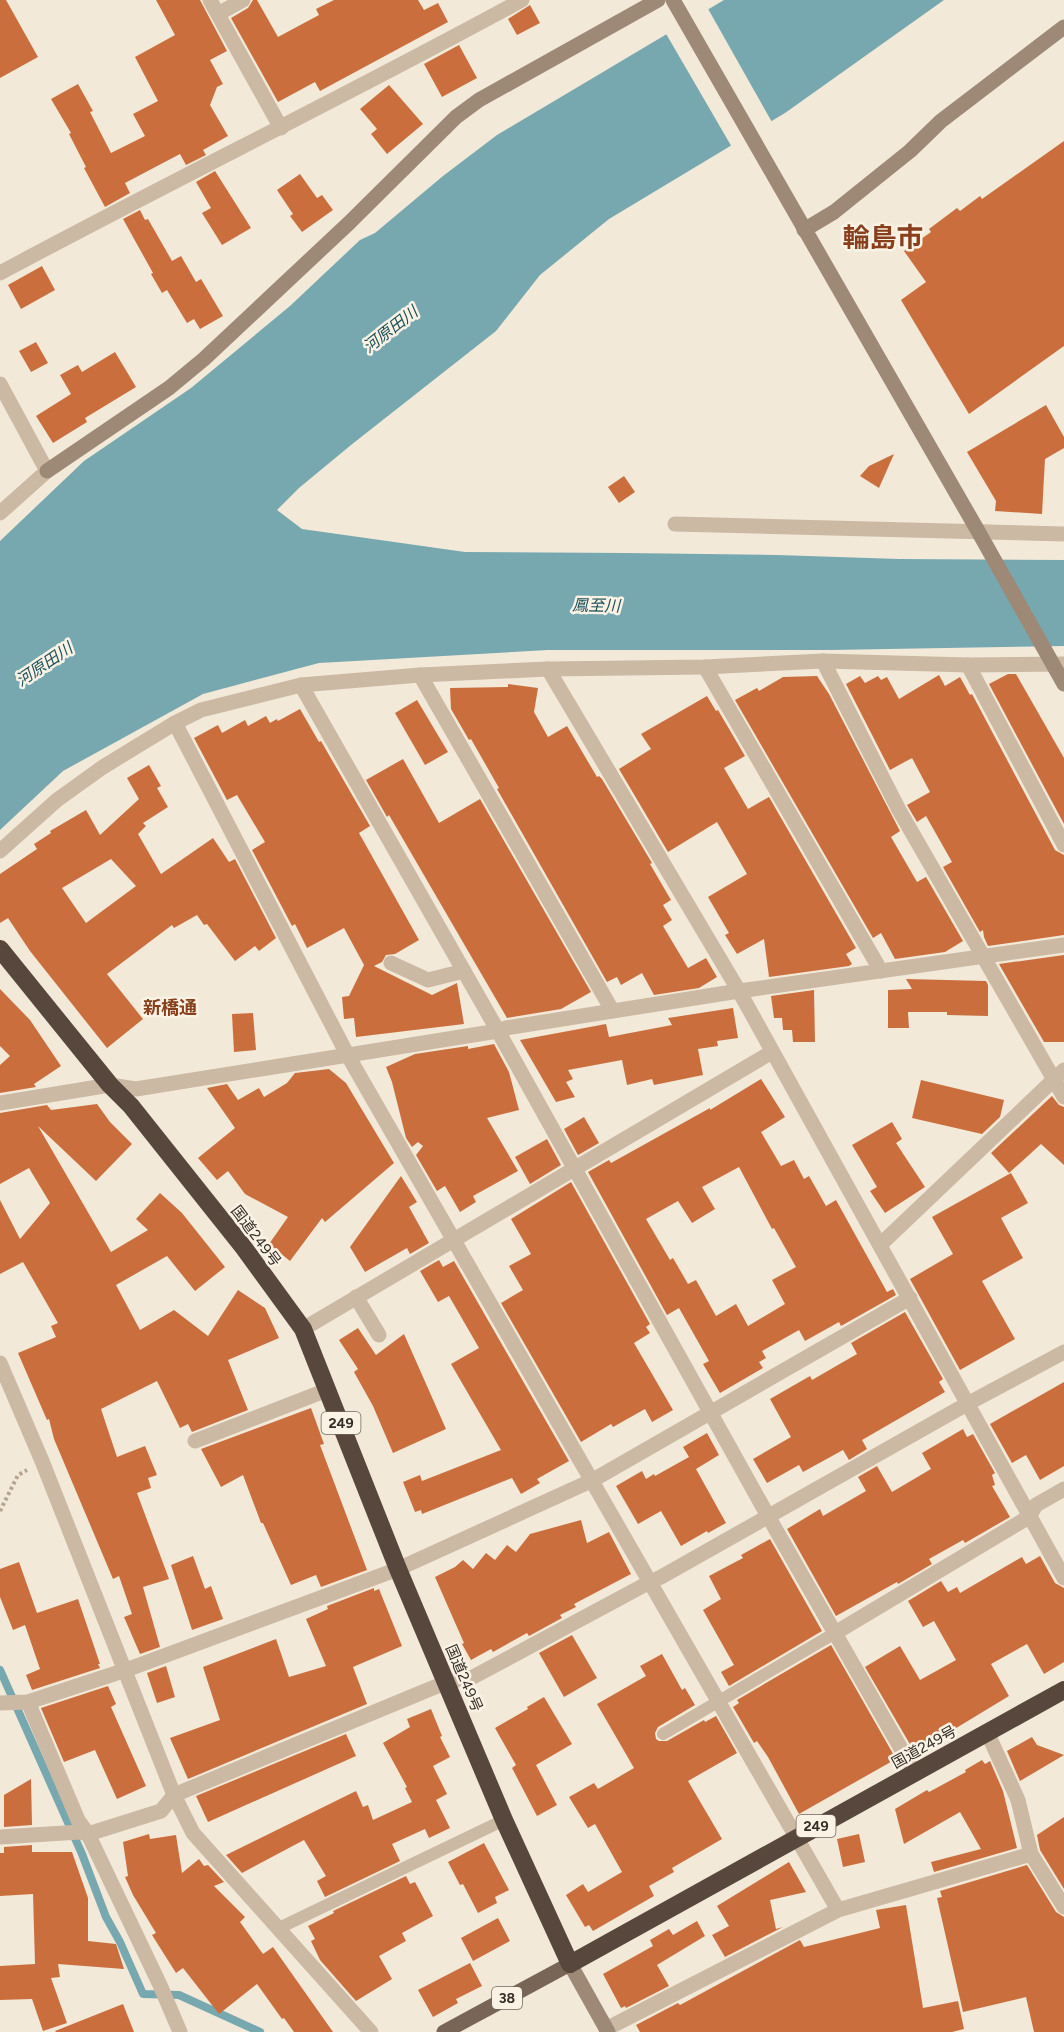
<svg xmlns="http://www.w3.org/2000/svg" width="1064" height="2032" viewBox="0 0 1064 2032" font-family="Figtree,'Noto Sans JP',sans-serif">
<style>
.water{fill:#77a8b0}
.pier{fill:#f2e9d9}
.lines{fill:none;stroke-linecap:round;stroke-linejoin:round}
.stream{stroke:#77a8b0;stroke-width:8}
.building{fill:#cb6e3e;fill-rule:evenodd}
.path{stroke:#b6a48e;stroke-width:4;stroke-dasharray:3 3;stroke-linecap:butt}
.lane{stroke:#cbb9a4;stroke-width:12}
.street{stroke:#cbb9a4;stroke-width:15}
.secondary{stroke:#9e8876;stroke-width:15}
.primary{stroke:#796556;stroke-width:15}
.highway{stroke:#57473d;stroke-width:18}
.labels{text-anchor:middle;stroke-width:5;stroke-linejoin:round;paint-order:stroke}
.shield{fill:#faf2e5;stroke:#71685f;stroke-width:1.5}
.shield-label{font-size:14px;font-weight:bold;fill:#362d26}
.street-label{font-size:15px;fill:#362d26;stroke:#faf2e5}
.water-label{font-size:16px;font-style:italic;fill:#1a4f59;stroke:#faf2e5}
.quarter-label{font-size:18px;font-weight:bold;fill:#88401c;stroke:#faf2e5}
.town-label{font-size:27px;font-weight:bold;fill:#88401c;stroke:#faf2e5}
</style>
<rect width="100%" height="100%" fill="#f2e9d9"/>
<polygon class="water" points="724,0 944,0 785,113 609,219 540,275 496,331 351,445 299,488 277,510 302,529 465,552 625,553 777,555 899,559 1064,560 1064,646 830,650 548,650 319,663 203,694 63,771 0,830 0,541 84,461 191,388 290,306 360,240 375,233 443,176 497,135"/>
<polygon class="pier" points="707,7 773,124 733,149 665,32"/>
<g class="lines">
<polyline class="stream" points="0,1670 82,1854 106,1917 120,1942 143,1994 179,1995 260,2032"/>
</g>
<g class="building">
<polygon points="0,0 6,0 38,57 0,78"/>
<polygon points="156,0 200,0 227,51 210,60 223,84 217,87 210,105 228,136 203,150 206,155 186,165 180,154 125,183 130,193 105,207 84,168 86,167 69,134 71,133 51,99 78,84 93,111 90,112 111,153 145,136 133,114 158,101 135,57 175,35"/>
<polygon points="253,0 257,0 278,37 319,15 316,9 334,0 418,0 424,10 438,3 448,22 320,91 315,82 278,102 231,18 248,8"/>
<polygon points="530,5 540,23 517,35 508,19"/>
<polygon points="459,45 477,78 442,97 424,64"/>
<polygon points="389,85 423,124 387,154 371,134 377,129 360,109"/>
<polygon points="1064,141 1064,346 969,414 901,300 926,282 904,251 931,232 929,229 957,208 960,211 980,196 982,199"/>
<polygon points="215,171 251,228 222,245 202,213 211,208 196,182"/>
<polygon points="300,174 317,198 322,195 333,210 302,232 290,216 293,214 277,190"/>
<polygon points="140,210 145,220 148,219 172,261 181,256 196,282 201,279 223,316 200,329 194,319 187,323 167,290 162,293 151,274 153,273 123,219"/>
<polygon points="42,266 55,290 21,309 8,285"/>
<polygon points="36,342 48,363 31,372 19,351"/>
<polygon points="115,352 136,387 85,418 87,422 53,443 36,416 71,394 60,375 78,365 82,372"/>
<polygon points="1046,405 1064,437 1064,448 1045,459 1042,514 995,511 996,501 967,452"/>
<polygon points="894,454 879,488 860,476 869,466"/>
<polygon points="624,476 635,492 619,503 608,487"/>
<polygon points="1008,674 1016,674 1064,758 1064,824 989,684"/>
<polygon points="939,675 945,686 960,677 970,695 972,694 1055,850 1064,855 1064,935 988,946 984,937 983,930 980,932 943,867 952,862 926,816 917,822 907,805 930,792 912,758 890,770 846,684 860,676 865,683 878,676 881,680 887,677 899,699"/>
<polygon points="817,676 829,694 900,831 891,837 917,882 926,877 963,941 945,952 895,959 881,933 873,938 735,700 757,688 759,691 783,677"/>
<polygon points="508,684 538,688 534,712 548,737 567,726 597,777 599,776 602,779 652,863 650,864 671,900 663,905 672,920 663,926 688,968 706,958 717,977 699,988 654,995 642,973 621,985 617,977 607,982 497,789 499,788 471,739 469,740 451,709 450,688 508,687"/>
<polygon points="707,696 716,711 718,710 745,756 724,768 748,809 769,797 856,948 846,954 852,964 849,966 769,977 764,939 737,954 725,935 729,933 708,897 747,874 717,822 668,852 619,769 651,749 641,734"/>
<polygon points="417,700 448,752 425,765 395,713"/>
<polygon points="300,709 319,742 321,741 370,826 359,833 419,940 395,954 386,955 382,962 374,966 432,995 457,983 464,1024 356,1037 354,1018 344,1019 342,997 349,996 364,965 344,928 307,948 295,924 292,926 252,850 265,842 237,795 227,800 194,738 218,725 222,733 245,720 248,726 266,716 270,723 277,719 278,721"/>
<polygon points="403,759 439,823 480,799 591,992 561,1009 507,1018 389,815 387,817 366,780"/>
<path d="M149 765 161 786 157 788 168 807 143 823 146 826 138 834 161 874 213 838 229 862 235 859 276 938 259 951 255 946 235 961 207 924 204 925 197 915 174 928 172 925 107 974 143 1019 107 1048 30 951 8 918 0 923V874L37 849 34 844 51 833 50 831 86 810 100 835 139 799 127 778ZM111 859 136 886 86 923 62 888Z"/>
<polygon points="1064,955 1064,1042 1044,1042 999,964"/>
<polygon points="906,979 986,981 988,985 988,1016 947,1015 947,1012 908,1012 909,1028 888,1028 888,990 912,989"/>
<polygon points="0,989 30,1020 61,1066 34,1084 36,1087 0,1093 0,1065 10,1056 0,1046"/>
<polygon points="814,990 815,1042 793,1042 792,1030 783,1030 782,1018 774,1018 771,996"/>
<polygon points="733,1008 738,1038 717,1041 718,1046 698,1049 703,1075 654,1085 652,1079 627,1085 622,1060 568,1070 573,1079 566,1082 575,1097 556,1102 520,1040 606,1024 609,1037 672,1025 668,1018"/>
<polygon points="253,1013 256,1050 234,1052 232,1014"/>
<polygon points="494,1044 509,1072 519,1110 487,1118 518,1171 473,1196 476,1202 460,1212 445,1186 437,1191 416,1155 423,1146 418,1142 412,1147 406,1138 392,1082 386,1067 415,1054 468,1046 468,1049"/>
<polygon points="329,1069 346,1083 394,1163 325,1222 322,1218 290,1261 269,1244 288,1217 245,1194 228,1171 217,1180 198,1158 235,1128 207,1088 227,1084 238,1100 259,1088 264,1097 287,1083 295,1073"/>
<path d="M761 1079 785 1117 761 1132 781 1166 794 1160 804 1179 809 1176 826 1206 836 1200 887 1292 893 1289 896 1295 841 1326 839 1322 805 1341 799 1330 762 1351 766 1358 759 1362 763 1368 720 1393 703 1364 709 1361 679 1308 667 1315 588 1172 609 1160 611 1163 710 1108V1110ZM739 1167 772 1229 774 1228 796 1267 772 1280 785 1304 748 1326 736 1304 716 1316 696 1280 688 1284 673 1258 670 1260 646 1219 678 1201 692 1223 715 1209 702 1187Z"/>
<polygon points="921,1080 1004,1100 1000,1117 982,1134 912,1118"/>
<polygon points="1052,1096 1059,1105 1064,1107 1064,1165 1041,1144 1009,1173 991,1153"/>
<polygon points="97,1104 110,1122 132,1144 96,1181 38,1126 111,1252 148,1230 136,1219 160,1193 182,1213 225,1267 195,1291 167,1256 116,1285 140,1330 174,1310 208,1336 238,1290 265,1308 279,1338 228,1360 248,1410 192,1432 188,1424 180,1428 157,1381 101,1409 117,1457 145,1446 157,1475 148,1478 151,1488 137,1493 169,1579 143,1587 160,1647 140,1654 124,1617 132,1614 119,1576 113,1579 54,1439 49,1419 47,1420 18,1353 56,1337 51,1326 58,1323 23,1262 0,1274 0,1200 20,1239 50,1203 29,1168 0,1184 0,1113 47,1105 51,1110"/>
<polygon points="584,1117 599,1143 578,1155 564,1129"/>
<polygon points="892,1122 902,1139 896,1143 925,1187 885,1213 870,1191 877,1187 852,1145"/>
<polygon points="547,1139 561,1165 530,1184 515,1157"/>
<polygon points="1011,1173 1028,1203 1001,1218 1023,1258 982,1281 1015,1339 960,1370 910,1279 953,1254 932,1217"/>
<polygon points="401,1176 417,1202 409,1207 429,1243 410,1254 407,1248 365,1272 350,1247"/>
<polygon points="571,1182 650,1324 646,1327 650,1333 634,1343 673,1410 652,1422 645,1409 613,1427 611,1424 581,1442 501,1303 523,1290 509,1266 531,1254 511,1219"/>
<polygon points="439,1260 443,1267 454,1261 569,1461 537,1479 540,1483 521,1494 512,1478 422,1514 421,1510 415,1512 403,1482 420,1475 422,1481 501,1450 451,1364 479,1348 449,1296 438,1302 420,1271"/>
<polygon points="905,1312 943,1379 939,1382 945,1392 862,1440 867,1449 849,1460 843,1450 803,1472 799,1465 767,1483 753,1459 791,1437 770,1399 810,1376 812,1380 857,1354 851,1343"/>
<polygon points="358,1328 376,1355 404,1334 446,1429 393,1453 373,1406 354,1372 358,1369 339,1340"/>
<polygon points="1064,1382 1064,1466 1040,1480 1026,1455 1012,1463 990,1424"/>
<polygon points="311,1408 324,1444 320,1445 367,1570 321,1587 316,1575 291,1585 263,1523 261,1523 243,1475 221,1487 201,1449"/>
<polygon points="963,1429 967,1437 973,1434 995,1473 992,1475 995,1485 992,1486 1010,1517 965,1543 963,1540 929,1559 932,1564 898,1584 897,1582 836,1616 787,1529 820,1509 823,1516 866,1491 858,1477 877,1466 892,1492 931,1469 922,1453"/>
<polygon points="707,1433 719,1455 696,1469 726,1523 708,1533 707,1531 681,1546 661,1511 638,1524 616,1486 642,1471 646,1479 654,1474 655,1476 689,1457 683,1447"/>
<polygon points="581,1520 587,1543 609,1532 631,1574 574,1604 576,1607 560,1615 562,1618 529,1636 527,1633 493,1652 491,1649 471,1660 462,1644 464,1643 435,1577 455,1567 463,1560 473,1569 486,1553 495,1560 507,1545 516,1552 530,1534"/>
<polygon points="770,1539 822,1631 729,1686 721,1672 734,1665 703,1610 721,1599 709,1576 743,1558 741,1555"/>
<polygon points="193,1556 205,1589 211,1586 223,1619 192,1630 171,1565"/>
<polygon points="1040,1556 1055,1583 1064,1588 1064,1662 1044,1674 1027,1644 991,1664 1009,1696 915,1753 865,1667 900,1646 920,1680 956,1660 934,1621 923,1627 908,1601 941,1581 948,1592 957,1587 960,1593 1022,1557 1026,1564"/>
<polygon points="19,1562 37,1613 78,1599 100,1664 98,1664 100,1668 32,1690 26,1675 40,1669 25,1625 13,1630 0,1597 0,1569"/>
<polygon points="374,1588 374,1591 379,1589 402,1646 353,1667 367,1704 188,1779 170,1738 220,1720 203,1667 276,1639 289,1677 326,1666 306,1619 328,1609 327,1606"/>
<polygon points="572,1635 597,1678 564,1697 539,1653"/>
<polygon points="831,1645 896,1759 799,1814 768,1757 757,1741 754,1743 733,1707 739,1703 737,1700"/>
<polygon points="662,1654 682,1690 685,1688 695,1705 658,1727 655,1733 656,1739 659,1741 667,1741 704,1720 705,1722 716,1716 737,1753 688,1781 722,1839 672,1868 674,1872 649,1886 654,1896 593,1931 589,1925 585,1927 566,1895 583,1884 588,1892 622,1872 595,1824 588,1828 569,1797 594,1783 598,1789 634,1768 597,1704 646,1676 640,1666"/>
<polygon points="166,1666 175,1697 157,1703 147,1673"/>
<polygon points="108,1686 116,1704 111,1707 146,1786 117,1799 95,1750 64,1762 41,1708"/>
<polygon points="544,1697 572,1744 536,1765 557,1805 537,1816 512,1768 516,1765 495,1728 528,1709 527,1707"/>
<polygon points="431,1709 442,1736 440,1737 450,1757 433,1766 447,1794 436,1800 450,1828 429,1838 425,1829 392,1844 400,1861 325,1897 317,1881 326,1876 304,1840 242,1873 226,1855 356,1791 363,1807 368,1805 373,1820 412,1802 405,1788 407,1787 383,1743 410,1727 407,1719"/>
<polygon points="346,1734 356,1756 208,1822 196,1796"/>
<polygon points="1032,1737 1037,1745 1064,1755 1020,1781 1007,1751"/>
<polygon points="982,1760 985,1764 990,1761 1003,1791 1017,1848 934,1872 931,1862 981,1849 960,1812 904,1844 895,1809 927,1790 929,1792 966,1772 965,1770"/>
<polygon points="31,1779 32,1825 4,1827 4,1795"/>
<polygon points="1064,1817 1064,1889 1040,1850 1037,1835"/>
<polygon points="149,1834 150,1839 176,1835 182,1873 199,1859 204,1866 208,1865 224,1882 214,1886 245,1917 240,1922 263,1954 273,1947 333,2032 294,2032 284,2018 282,2019 257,1984 219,2014 183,1968 176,1973 152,1935 156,1933 133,1895 125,1877 128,1876 123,1842"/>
<polygon points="859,1834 865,1862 843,1867 837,1839"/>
<polygon points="484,1843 509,1890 495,1897 497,1903 478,1913 463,1884 460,1885 448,1862"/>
<polygon points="32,1845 32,1852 72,1852 88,1898 88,1941 116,1944 124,1969 58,1964 60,1977 51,1978 67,2023 43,2031 32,1999 0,2000 0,1966 35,1964 33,1894 0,1896 0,1853 4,1853 4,1847"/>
<polygon points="789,1862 806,1892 770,1900 776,1929 783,1927 725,1957 712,1935 729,1926 717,1906"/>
<polygon points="1027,1865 1056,1912 1064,1917 1064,2032 1034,2032 1026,1997 963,2012 937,1898 942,1897 940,1891"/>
<polygon points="406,1876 410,1884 415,1882 433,1916 402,1933 406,1941 379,1956 392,1979 356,2001 320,1960 311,1941 315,1939 308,1926 334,1913 333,1911"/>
<polygon points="906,1905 923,2008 958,2001 964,2029 952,2032 640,2032 636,2025 678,2003 680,2005 800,1940 804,1947 880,1928 876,1910"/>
<polygon points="498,1918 510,1941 473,1961 461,1938"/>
<polygon points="697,1921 705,1936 657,1965 669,1986 626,2008 625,2006 621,2008 603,1974 653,1946 650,1940 669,1929 673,1935"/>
<polygon points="470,1963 482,1986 456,1999 458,2003 433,2017 418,1990"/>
<polygon points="123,2004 134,2032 56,2032 55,2031"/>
</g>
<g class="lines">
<polyline class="path" points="0,1511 18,1475 27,1470"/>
<g class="lane">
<polyline points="663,1734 835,1633"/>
<polyline points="279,1928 504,1820"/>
</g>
<g class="street">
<polyline points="210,0 281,128"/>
<polyline points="218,14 243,0"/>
<path d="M0 273C173 180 350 94 522 0"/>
<polyline points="0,384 47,471 0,513"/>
<polyline points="675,524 1064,534"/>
<polyline points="823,661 899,810 1064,1097"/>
<polyline points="968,665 1064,845"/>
<polyline points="705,667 881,971"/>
<polyline points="548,669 739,991 1064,1578"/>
<polyline points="420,675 612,1010"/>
<polyline points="301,685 498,1031 768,1516 915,1773"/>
<polyline points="175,723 347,1054 838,1910"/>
<polyline points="0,851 57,800 103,767 175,723 201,710 301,685 420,675 548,669 705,667 823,661 968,665 1064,664"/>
<polyline points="391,963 428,980 464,971"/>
<polyline points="0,1103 110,1085 136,1089 498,1031 506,1028 739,991 1064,945"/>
<polyline points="880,1245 1064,1070"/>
<polyline points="356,1297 379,1335"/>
<polyline points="303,1329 772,1052"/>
<polyline points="0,1363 42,1461 174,1795 193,1833 371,2032"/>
<polyline points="195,1441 327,1390"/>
<polyline points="835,1633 1029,1517 1036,1505 1064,1489"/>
<polyline points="28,1702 78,1820 88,1834 160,1985 180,2032"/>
<polyline points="0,1703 28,1702 126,1670 398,1569 593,1480 910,1298"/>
<polyline points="987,1732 1018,1800 1031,1854 1064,1907"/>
<polyline points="0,1837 80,1832 88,1834 161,1811 174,1795 447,1682 473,1677 650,1582 661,1577 967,1404 1064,1352"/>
<polyline points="606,2029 838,1910 1031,1854"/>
</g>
<g class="secondary">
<polyline points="673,0 978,531 1064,684"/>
<polyline points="804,230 834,212 910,151 941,121 1064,27"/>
<polyline points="47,471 169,388 204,359 349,223 456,117 479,100 658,0"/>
<polyline points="570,1964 608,2032"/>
</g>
<polyline class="primary" points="444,2032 570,1964"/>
<polyline class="highway" points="0,949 110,1085 131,1106 244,1248 303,1329 398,1569 504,1820 570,1964 1064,1690"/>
</g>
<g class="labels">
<g class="shield">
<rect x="321.5" y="1412" width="39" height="22" rx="4.5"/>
<rect x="796.5" y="1815" width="39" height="22" rx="4.5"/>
<rect x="492" y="1987" width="30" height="22" rx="4.5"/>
</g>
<g class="shield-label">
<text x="341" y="1428">249</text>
<text x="816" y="1831">249</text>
<text x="507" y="2003">38</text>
</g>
<g class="street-label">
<text transform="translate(256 1236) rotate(53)" y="5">国道249号</text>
<text transform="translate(464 1678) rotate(67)" y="5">国道249号</text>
<text transform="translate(924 1747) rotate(-29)" y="5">国道249号</text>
</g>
<g class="water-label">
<text transform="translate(390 329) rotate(-38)" y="6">河原田川</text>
<text transform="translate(596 605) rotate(1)" y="6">鳳至川</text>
<text transform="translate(44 664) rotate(-34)" y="6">河原田川</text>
</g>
<g class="quarter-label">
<text x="170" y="1014">新橋通</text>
</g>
<g class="town-label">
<text x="883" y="247">輪島市</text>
</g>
</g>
</svg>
